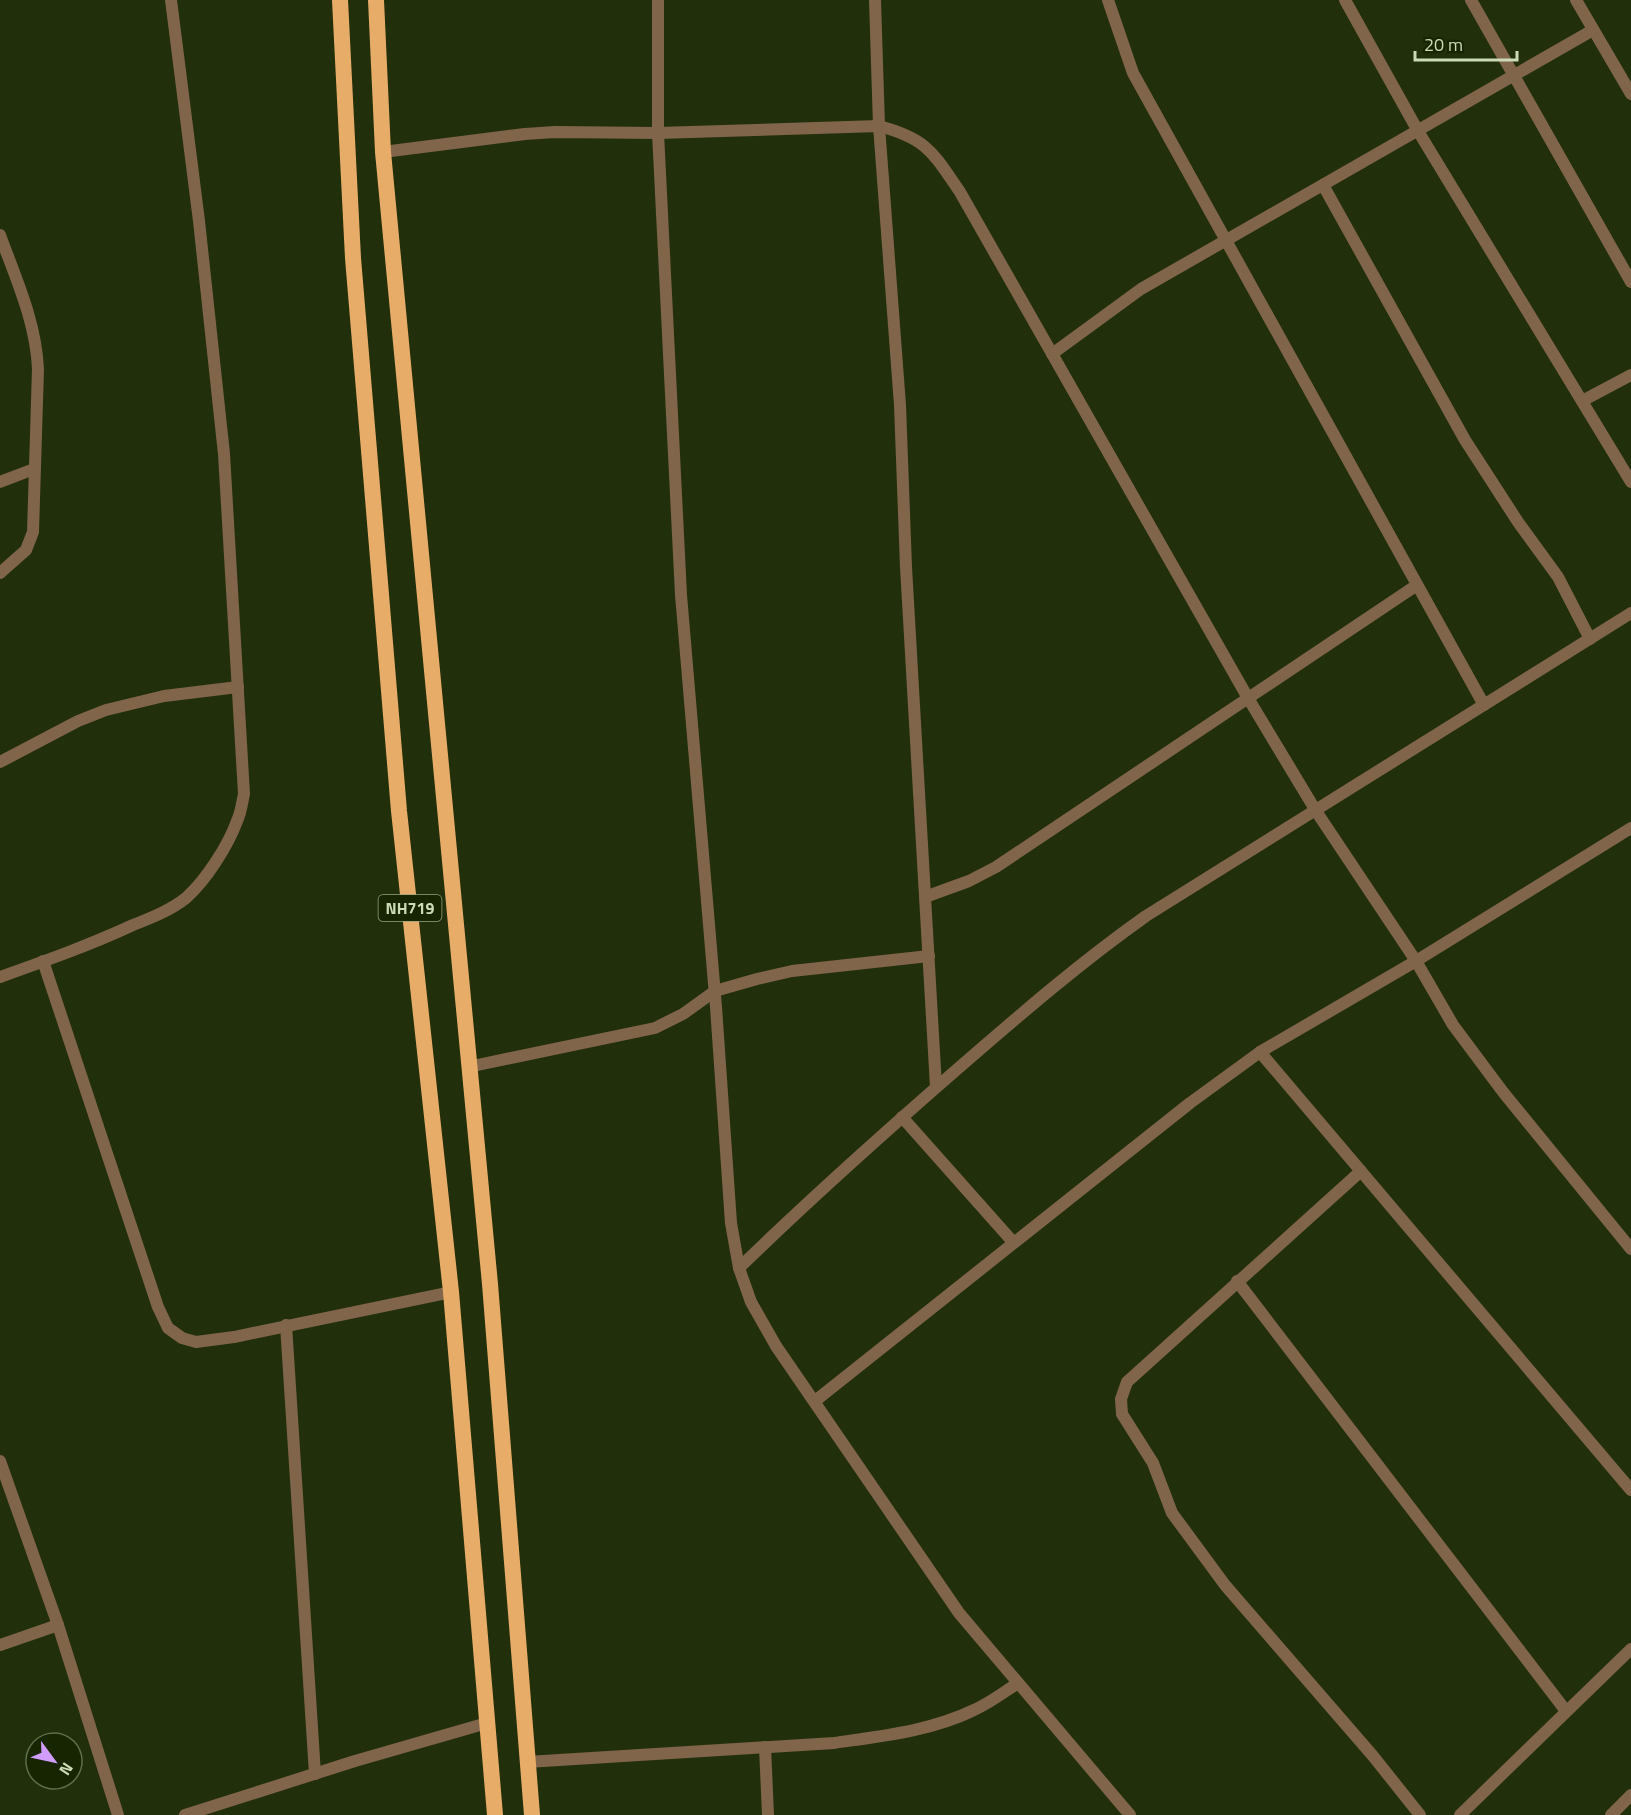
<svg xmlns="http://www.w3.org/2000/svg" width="1631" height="1815" viewBox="0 0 1631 1815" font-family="'Titillium Web',sans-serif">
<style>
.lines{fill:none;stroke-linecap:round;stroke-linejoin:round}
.minor{stroke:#80654a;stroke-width:12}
.trunk{stroke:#e8ac69;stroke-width:16}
.labels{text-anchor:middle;stroke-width:4.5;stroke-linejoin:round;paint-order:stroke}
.shield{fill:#182501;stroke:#95a481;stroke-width:1.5}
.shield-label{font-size:16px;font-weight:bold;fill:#cbdbb8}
</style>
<rect width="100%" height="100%" fill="#212f0a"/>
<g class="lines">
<g class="minor">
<polyline points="658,0 658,133 681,595 716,1007 731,1223 739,1268 751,1302 776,1346 959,1613 1130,1815"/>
<polyline points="875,0 879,126 900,405 906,567 936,1087"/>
<polyline points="1108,0 1133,73 1484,705"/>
<polyline points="1345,0 1418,131 1631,482"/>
<polyline points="1471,0 1631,282"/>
<polyline points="1576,0 1631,94"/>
<path d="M383 152 525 134 555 132 658 133 879 126C928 139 933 153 960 192L1248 698 1316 811 1416 961 1453 1025 1503 1092 1631 1249"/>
<polyline points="1323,185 1465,440 1518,522 1558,577 1590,639"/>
<path d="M0 235C16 279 36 322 38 369L33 532 26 550 0 573"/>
<polyline points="1052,354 1141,289 1593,30"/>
<polyline points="1582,401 1631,375"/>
<polyline points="0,482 34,469"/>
<polyline points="0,762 78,721 106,710 164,696 238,687"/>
<polyline points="925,897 969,881 996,867 1417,585"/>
<polyline points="43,961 158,1307 168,1328 182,1338 196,1342 234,1337 451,1292"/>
<path d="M0 977C45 961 90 945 133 925 151 918 171 910 186 898 206 880 228 846 237 821 241 813 242 803 244 794L224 454 199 221 171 0"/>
<polyline points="1260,1052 1631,1490"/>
<polyline points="468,1067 655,1028 683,1014 715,991 757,979 792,971 929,956"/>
<polyline points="902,1117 1013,1242"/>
<polyline points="1361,1171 1127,1382 1121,1399 1122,1414 1153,1463 1172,1513 1225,1585 1373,1756 1420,1815"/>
<path d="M739 1268C811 1198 886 1131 962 1065 1022 1013 1081 962 1146 916L1631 613"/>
<polyline points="1237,1281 1566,1711"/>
<polyline points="286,1325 315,1774"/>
<polyline points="815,1401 1190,1103 1260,1052 1416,961 1631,828"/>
<polyline points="0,1461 58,1625 118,1815"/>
<polyline points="0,1645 58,1625"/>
<polyline points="765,1747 768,1815"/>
<path d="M527 1762 834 1743C882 1736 931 1731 974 1710 990 1703 1004 1692 1018 1683"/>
<polyline points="185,1815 355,1761 487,1723"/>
<polyline points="1460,1815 1631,1649"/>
<polyline points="1611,1815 1631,1795"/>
</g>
<g class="trunk">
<polyline points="340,0 353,258 399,811 451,1292 495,1815"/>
<polyline points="376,0 383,152 490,1284 532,1815"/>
</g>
</g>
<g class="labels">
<rect class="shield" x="378.5" y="895" width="63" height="26" rx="4.5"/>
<g class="shield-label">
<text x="410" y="914">NH719</text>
</g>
</g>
<g transform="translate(54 1761) rotate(123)"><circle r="28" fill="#182501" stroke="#606e4a" stroke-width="1.5"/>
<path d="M0-4.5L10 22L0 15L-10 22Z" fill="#d09dff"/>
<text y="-9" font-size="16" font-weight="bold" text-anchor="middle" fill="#cbdbb8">N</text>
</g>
<path d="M1415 51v9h102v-9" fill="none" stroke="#cbdbb8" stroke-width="3"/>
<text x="1424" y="51" font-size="18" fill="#cbdbb8" stroke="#182501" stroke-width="4.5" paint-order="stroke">20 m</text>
</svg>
